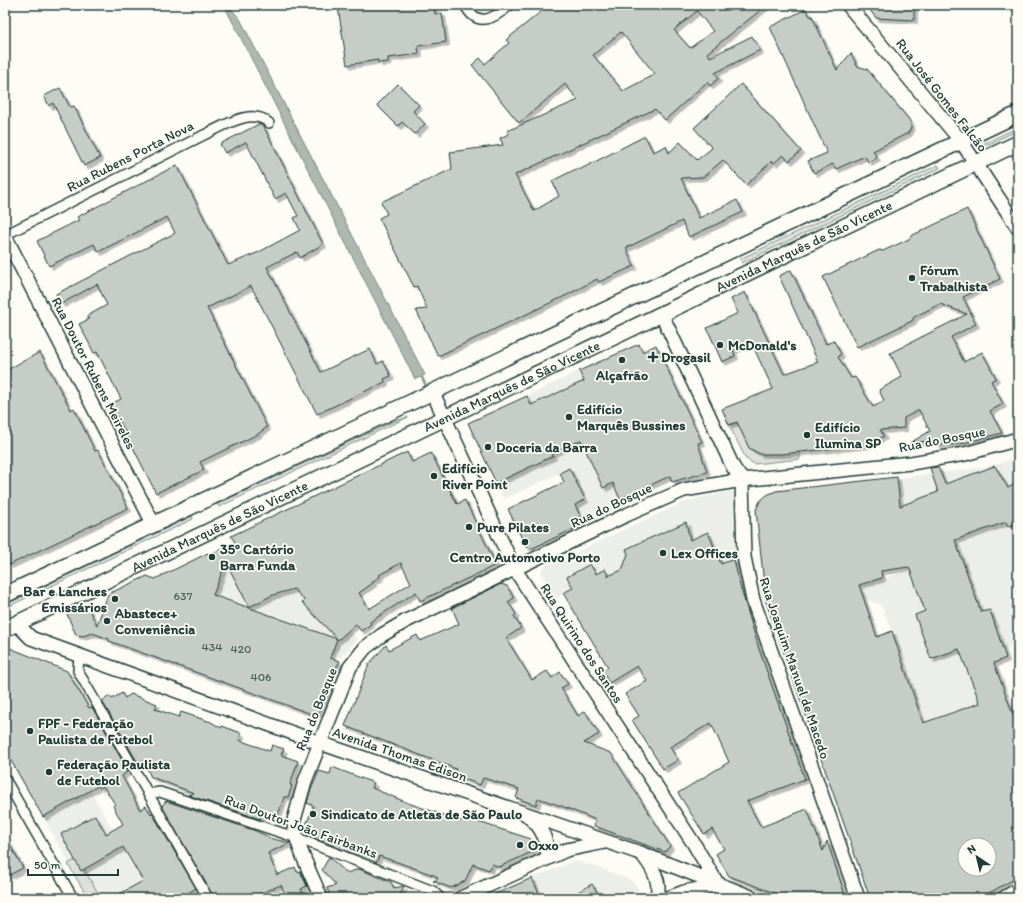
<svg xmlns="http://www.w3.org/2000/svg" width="1023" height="903" viewBox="0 0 1023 903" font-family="Itim,sans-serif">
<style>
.built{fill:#eceee9}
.green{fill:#dde0db;stroke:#7e8e88}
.water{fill:#aeb8b1;stroke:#75877f}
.building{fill:#c6cdc7;stroke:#1f3d34;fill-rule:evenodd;filter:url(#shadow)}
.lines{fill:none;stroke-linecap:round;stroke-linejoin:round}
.street-casing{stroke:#1f3d34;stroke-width:12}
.secondary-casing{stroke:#1f3d34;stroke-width:16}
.primary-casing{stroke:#1f3d34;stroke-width:18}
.street{stroke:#fdfcf7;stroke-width:9}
.secondary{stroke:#fdfcf7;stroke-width:13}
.primary{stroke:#fdfcf7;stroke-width:15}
.poi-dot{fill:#1f3d34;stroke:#fdfcf7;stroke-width:1.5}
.labels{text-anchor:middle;stroke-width:3.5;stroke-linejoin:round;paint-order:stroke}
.number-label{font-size:12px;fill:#496159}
.street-label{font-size:14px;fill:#1f3d34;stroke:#fdfcf7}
.poi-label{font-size:14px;font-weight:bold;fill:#1f3d34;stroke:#fdfcf7;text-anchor:start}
</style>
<defs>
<filter id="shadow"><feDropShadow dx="3.5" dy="3.5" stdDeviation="0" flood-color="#0004"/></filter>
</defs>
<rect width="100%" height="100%" fill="#fdfcf7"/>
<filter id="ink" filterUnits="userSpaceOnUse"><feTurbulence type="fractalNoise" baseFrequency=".025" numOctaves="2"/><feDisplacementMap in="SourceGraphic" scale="8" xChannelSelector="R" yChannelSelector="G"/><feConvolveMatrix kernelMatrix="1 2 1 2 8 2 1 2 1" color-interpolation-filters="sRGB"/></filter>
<g filter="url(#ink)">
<g class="built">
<polygon points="579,371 611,437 595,445 623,505 583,524 560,473 504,499 496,483 553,455 527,396"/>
<polygon points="1018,457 1018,644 991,654 1018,728 923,723 898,644 881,605 864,599 770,612 907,571 897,478 988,467"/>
<polygon points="732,491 734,492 735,497 734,559 649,593 623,608 605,569 556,598 543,577 541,572 544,567 619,532 687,501"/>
<polygon points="234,542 265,598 309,587 358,639 340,658 217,614 213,597 191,562"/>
<polygon points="90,790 142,881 113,898 89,898 43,817"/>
<polygon points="574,861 595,866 630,880 635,884 638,890 635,897 486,898"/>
</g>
<g class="green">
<polygon points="1018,127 1018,130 985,146 983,144"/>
<polygon points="938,165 940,168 742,263 740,259"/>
<polygon points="408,417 219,507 217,504 392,422"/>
<polygon points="737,422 800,452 800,459 754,464 746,459 729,425"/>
<polygon points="192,516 193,519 5,608 5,604"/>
<polygon points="75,860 80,869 84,869 101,898 88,898 68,864"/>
</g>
<polygon class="water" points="224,5 228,5 240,19 425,375 422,376 512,566 660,797 718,898 660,798 511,566 421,377 415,379"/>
<g class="building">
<polygon points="349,5 434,5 435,14 442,13 446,42 418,46 419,54 388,58 388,62 378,63 378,60 347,65 338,7"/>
<path d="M549 5H767L707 53 710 57 752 36 760 50 715 73 719 78 710 86 707 82 665 120 655 109 515 175 534 211 559 196 552 181 578 168 579 170 645 136 653 152 666 146 669 153 680 142 697 160 712 148 694 128 741 84 801 151 789 161 783 155 774 163 772 161 746 185 723 160 703 177 681 178 699 218 737 200 743 212 689 237 682 221 626 248 634 266 599 282 597 279 567 295 438 356 416 310 427 309 417 286 414 287 379 218 387 214 381 202 452 169 450 152 503 145 500 138 509 134 507 131 578 100 565 84 519 123 472 65 480 58 485 64 509 43 506 40ZM697 11 713 31 690 48 674 30ZM621 32 655 74 623 91 593 55Z"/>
<polygon points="866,5 914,5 914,20 876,18"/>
<polygon points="806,9 810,16 812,16 837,70 851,53 857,66 867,69 911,122 911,128 908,133 873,151 877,158 868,162 865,156 836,169 833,164 814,173 808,161 827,153 770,27"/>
<polygon points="398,84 419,105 413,111 425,124 415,134 402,122 398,126 377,105"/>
<polygon points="60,88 70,107 74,106 100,158 84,166 53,103 49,106 44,96"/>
<polygon points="259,124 264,127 323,244 300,258 297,252 267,267 321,372 370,349 377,364 383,361 391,376 384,379 385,382 317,414 251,286 207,308 267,427 258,434 200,462 204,470 156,493 111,404 121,399 97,352 94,353 79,324 89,319 87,316 107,305 97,284 61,304 56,294 175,233 167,217 98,252 94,244 49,266 37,241 79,220 77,217 177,165 228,265 259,252 300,230 294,218 298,216 286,193 275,199 246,142 225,153 220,144"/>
<polygon points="967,209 1000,279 963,297 976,324 951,337 964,362 982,352 996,378 991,381 1003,404 990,411 1002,433 961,444 937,445 935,440 910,443 930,431 919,410 904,418 904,428 880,430 884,436 867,445 781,454 760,454 749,448 737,422 729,425 722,409 773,389 751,342 733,350 735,356 722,362 707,328 738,313 731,299 745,292 784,374 818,362 779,276 791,270 826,344 834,341 841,354 838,357 851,378 855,377 873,407 884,401 879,390 902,377 890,353 967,314 940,304 914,317 912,321 857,347 823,277 879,250 883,251 909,239 911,236"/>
<polygon points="639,344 642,352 656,345 702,442 698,443 707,472 672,482 670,476 620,499 613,483 603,488 581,440 552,453 553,456 496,483 468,423 527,396 531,405 584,381 579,371"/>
<polygon points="40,352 71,410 74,408 95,451 98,450 128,508 9,565 5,558 5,371"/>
<path d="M407 452 412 462 431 453 457 504 465 500 496 565 420 601 416 592 370 622 371 624 361 631 356 624 338 640 302 602 304 600 294 589 273 595 249 607 226 562 213 595 337 639 330 658 340 661 333 673 320 712 314 715 109 641V639L92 633 83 636 76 635 67 614 86 604 97 625 108 594 147 576 155 579 208 553 209 555 235 542 231 536ZM401 563 411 583 369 609 359 593 373 583V581L380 577 379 575Z"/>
<path d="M995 466 1008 488 1018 482V523L1008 526 1006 522 955 540 981 612 990 610 1006 658 994 663 1018 728V877L980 898H924L923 895 916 898H870L766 602 756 510 760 501 767 495 776 491 897 477 900 506 938 492 930 468 938 467 945 484ZM909 567 925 611 915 615 931 659 959 649 980 703 923 723 892 631 877 637 859 585 882 578 881 571ZM965 845H989V869H965Z"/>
<polygon points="569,468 585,499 575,505 584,524 533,548 526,547 508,509 564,482 560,473"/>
<polygon points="686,522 690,540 708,532 721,564 734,559 739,582 759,649 805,779 747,801 761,827 807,809 823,851 827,841 846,898 788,898 729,876 716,854 724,849 712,829 704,834 678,793 729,762 711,723 670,747 678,760 663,769 632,720 639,716 625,694 647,681 637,666 609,683 602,671 608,667 563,593 573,588 567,577 590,564 596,574 605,569 608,576 622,570 628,554 626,549"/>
<polygon points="501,584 507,586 514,598 508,602 516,614 514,616 521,628 506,638 532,680 547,671 552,678 560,672 568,684 561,688 578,716 585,711 599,734 584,743 611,753 670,846 665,852 594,826 596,820 564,807 538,798 536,805 516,798 519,789 483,778 480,785 454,775 456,769 345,726 369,664 386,645 389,650 417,635 420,641 459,624 452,608"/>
<polygon points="5,646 67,671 89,708 92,707 127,769 125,769 127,772 122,776 140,810 146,806 151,814 152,813 196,888 188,893 191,898 112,898 143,881 123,847 81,871 61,834 95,815 106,834 123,824 113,806 115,804 103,786 100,788 98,786 43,817 5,750"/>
<polygon points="122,693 125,698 131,694 157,704 155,709 179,717 181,712 211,722 221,728 222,726 241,733 239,740 250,744 270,751 272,745 284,749 281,755 298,761 290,785 292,786 288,797 284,797 277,818 262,813 260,819 188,795 194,793 151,777 143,761 138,763 102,701 110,696 112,699"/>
<polygon points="332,767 374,783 372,788 408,803 461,821 463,817 531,839 536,850 499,867 492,864 489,870 473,864 465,881 451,888 433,881 438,879 436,876 400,863 379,856 376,863 307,835 304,829 314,806 307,803 310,792 319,771 330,774"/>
<polygon points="166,801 256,831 269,837 269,838 290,843 268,853 277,875 295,867 297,872 300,871 307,886 301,889 305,898 287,898 281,885 259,894 262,898 214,898 162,806"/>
<polygon points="5,836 23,868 5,877"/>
<polygon points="329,857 347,873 359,869 391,882 394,888 404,886 399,898 331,898 327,888 336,885 322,870"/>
<polygon points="532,878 541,898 486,898"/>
<polygon points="592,884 601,898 567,898"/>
</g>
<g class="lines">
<defs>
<g id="street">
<path d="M465 5C477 29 495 18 510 5"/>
<path d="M5 235 206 134C224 126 252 107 269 123"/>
<polyline points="79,655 78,671 208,898"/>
<polyline points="5,779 73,898"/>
<polyline points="148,794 160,792 297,838 433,891 440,898"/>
</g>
<g id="secondary">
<polyline points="848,5 961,141 1018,228"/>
<polyline points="5,236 154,525"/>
<polyline points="662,315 733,467 742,480 744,557 753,600 858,898"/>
<polyline points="433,393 514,568 694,844 726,898"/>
<polyline points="17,624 31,638 320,743 640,853 754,898"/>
<path d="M528 816C543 828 547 840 548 858"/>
<path d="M641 853C651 865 663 882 656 898"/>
<path d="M321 898C313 878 293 840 294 820L305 781 350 667 365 648 382 635 406 621 624 516 684 490 742 480 911 463 965 454 1018 439"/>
<polyline points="461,898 566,850 605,842"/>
<polyline points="668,898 684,892 720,885"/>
<polyline points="1004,898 1018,890"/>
</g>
<g id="primary">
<polyline points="5,595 1018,114"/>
<path id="s1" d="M5 629 1018 143"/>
</g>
</defs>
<use href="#street" class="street-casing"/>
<use href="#secondary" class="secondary-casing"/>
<use href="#primary" class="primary-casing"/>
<use href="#street" class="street"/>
<use href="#secondary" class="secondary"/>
<use href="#primary" class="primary"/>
</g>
</g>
<g class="poi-dot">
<circle cx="912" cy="278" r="4"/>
<circle cx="720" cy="345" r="4"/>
<path d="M651 351h4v4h4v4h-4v4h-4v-4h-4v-4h4z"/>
<circle cx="622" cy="360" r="4"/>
<circle cx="569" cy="417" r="4"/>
<circle cx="807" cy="435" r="4"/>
<circle cx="488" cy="447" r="4"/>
<circle cx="434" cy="476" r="4"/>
<circle cx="469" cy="527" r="4"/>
<circle cx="525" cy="542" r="4"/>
<circle cx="663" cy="553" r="4"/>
<circle cx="212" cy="557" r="4"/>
<circle cx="115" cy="599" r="4"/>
<circle cx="107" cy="621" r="4"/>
<circle cx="30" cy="731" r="4"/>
<circle cx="49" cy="772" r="4"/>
<circle cx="313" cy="814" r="4"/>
<circle cx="520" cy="845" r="4"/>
</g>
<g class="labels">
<g class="number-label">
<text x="183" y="600">637</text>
<text x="212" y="651">434</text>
<text x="241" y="653">420</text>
<text x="261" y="681">406</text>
</g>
<g class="street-label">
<text transform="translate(942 95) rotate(52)" y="5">Rua José Gomes Falcão</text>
<text transform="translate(130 156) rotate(-27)" y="5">Rua Rubens Porta Nova</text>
<text dy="5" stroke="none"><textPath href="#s1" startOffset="886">Avenida Marquês de São Vicente</textPath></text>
<text transform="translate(94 373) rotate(63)" y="5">Rua Doutor Rubens Meireles</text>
<text dy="5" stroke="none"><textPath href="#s1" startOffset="562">Avenida Marquês de São Vicente</textPath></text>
<text transform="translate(942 439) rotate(-11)" y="5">Rua do Bosque</text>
<text transform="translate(611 505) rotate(-25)" y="5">Rua do Bosque</text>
<text dy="5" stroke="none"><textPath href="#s1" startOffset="238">Avenida Marquês de São Vicente</textPath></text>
<text transform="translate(582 643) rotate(57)" y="5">Rua Quirino dos Santos</text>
<text transform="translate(795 668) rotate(71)" y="5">Rua Joaquim Manuel de Macedo</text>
<text transform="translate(316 709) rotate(-68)" y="5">Rua do Bosque</text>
<text transform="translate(400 754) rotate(19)" y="5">Avenida Thomas Edison</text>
<text transform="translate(301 826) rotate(20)" y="5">Rua Doutor João Fairbanks</text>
</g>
<g class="poi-label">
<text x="920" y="275">Fórum<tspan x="920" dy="16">Trabalhista</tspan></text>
<text x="728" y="350">McDonald's</text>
<text x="661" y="362">Drogasil</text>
<text x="622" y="380" text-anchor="middle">Alçafrão</text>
<text x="577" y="414">Edifício<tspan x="577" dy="16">Marquês Bussines</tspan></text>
<text x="815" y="432">Edifício<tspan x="815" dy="16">Ilumina SP</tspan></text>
<text x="496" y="452">Doceria da Barra</text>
<text x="442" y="473">Edifício<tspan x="442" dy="16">River Point</tspan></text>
<text x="477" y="532">Pure Pilates</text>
<text x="220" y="554">35º Cartório<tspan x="220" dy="16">Barra Funda</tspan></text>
<text x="671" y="558">Lex Offices</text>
<text x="525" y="562" text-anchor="middle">Centro Automotivo Porto</text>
<text x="107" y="596" text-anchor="end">Bar e Lanches<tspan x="107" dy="16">Emissários</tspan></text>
<text x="115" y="618">Abastece+<tspan x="115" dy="16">Conveniência</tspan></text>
<text x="38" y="728">FPF - Federação<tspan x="38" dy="16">Paulista de Futebol</tspan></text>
<text x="57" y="769">Federação Paulista<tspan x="57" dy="16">de Futebol</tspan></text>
<text x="321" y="819">Sindicato de Atletas de São Paulo</text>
<text x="528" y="850">Oxxo</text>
</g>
</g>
<rect width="1023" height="903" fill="none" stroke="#fdfcf7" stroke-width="20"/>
<rect x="10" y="10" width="1003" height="883" fill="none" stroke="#1f3d34" stroke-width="1.5" filter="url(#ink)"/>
<g transform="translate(977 857) rotate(325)"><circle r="19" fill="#fdfcf7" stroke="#a4b0a9"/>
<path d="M0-3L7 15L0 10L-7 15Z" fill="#1f3d34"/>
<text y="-6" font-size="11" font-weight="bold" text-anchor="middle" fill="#1f3d34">N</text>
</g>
<path d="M28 869v6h90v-6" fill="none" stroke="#1f3d34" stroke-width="2"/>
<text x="34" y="869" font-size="12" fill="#1f3d34" stroke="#fdfcf7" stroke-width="3" paint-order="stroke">50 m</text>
</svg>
